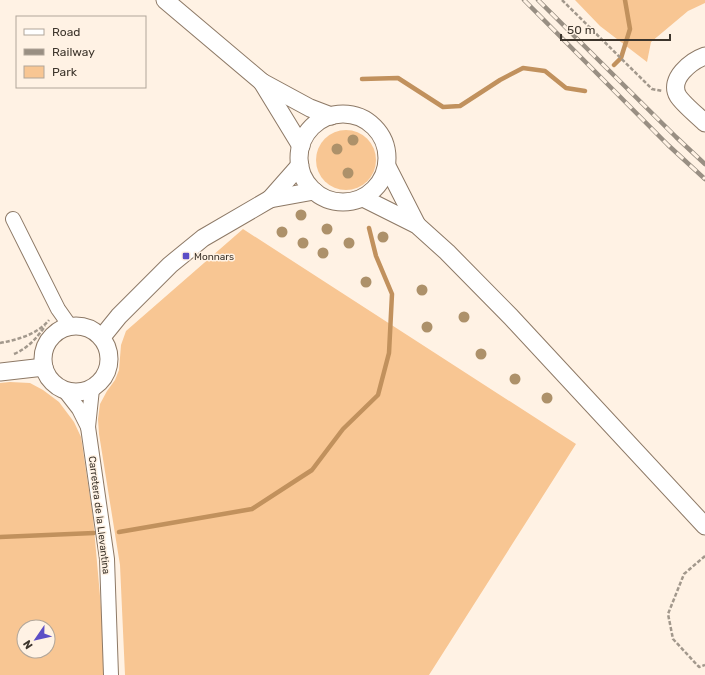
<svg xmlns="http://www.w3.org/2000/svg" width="705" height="675" viewBox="0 0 705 675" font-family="Rubik,sans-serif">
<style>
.green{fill:#f8c693;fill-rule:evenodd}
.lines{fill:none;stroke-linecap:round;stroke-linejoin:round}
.stream{stroke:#c1915d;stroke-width:4.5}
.minor-casing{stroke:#8d7966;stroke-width:16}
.tertiary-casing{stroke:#8d7966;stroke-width:19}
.path{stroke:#a2988c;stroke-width:2.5;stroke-dasharray:4 2;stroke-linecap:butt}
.minor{stroke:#fff;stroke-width:14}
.tertiary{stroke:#fff;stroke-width:17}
.rail-casing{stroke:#998f83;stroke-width:4.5}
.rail{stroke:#fff2e4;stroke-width:3;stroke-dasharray:9;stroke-linecap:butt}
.tree{fill:#ad916a}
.poi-dot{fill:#5c4ec6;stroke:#fff2e4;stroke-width:1.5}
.labels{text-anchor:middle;stroke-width:3;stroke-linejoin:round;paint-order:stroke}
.poi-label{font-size:10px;fill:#3d352c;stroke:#fff2e4;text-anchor:start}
.street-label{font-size:10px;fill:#3d352c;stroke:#fff2e4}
</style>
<rect width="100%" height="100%" fill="#fff2e4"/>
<g class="green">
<polygon points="575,0 705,0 705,3 688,11 651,42 647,62 600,26"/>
<circle cx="346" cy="160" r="30"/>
<polygon points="243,229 576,444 429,675 125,675 120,565 99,434 98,419 100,404 107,391 115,380 119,370 121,345 126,331"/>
<path d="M10 382 30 383 43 390 59 402 74 422 81 437 93 517 107 675H0V383ZM24 627H48V651H24Z"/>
</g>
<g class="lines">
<g class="stream">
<polyline points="614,65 621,58 630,29 625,0"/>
<polyline points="362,79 398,78 443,107 460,106 500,80 523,68 545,71 566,88 585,91"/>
<polyline points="119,532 252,509 312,470 343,429 378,395 389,353 392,294 376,256 369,228"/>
<polyline points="0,537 94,533"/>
</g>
<defs>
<g id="minor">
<polyline points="13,219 58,309 70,326"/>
<polyline points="92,389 88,427 107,559 111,675"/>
<polyline points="65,391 79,409 88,427"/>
</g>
<g id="tertiary">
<polyline points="165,0 262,82 310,108 331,116"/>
<path d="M705 56C691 61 668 79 678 96 683 104 698 116 705 123"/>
<polyline points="262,82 301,146"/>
<circle cx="343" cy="158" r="44"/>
<polyline points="387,166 417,225"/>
<polyline points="363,198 417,225 447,252 511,317 705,526"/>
<polyline points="270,199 300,165"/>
<circle cx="76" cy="359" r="33"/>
<polyline points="102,337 119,316 170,265 203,238 270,199 314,191"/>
<polyline points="0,372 44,367"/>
</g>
</defs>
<use href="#minor" class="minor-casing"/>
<use href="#tertiary" class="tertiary-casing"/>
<g class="path">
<polyline points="562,0 652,89 662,91"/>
<path d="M0 343C17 340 38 334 49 320"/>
<path d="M14 354C28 348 37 338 45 326"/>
<polyline points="705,556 684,574 668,614 673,639 699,667 705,665"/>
</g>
<use href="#minor" class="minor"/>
<use href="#tertiary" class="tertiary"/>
<defs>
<g id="rail">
<polyline points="524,0 668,145 705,179"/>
<polyline points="538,0 676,137 705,164"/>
</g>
</defs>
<use href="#rail" class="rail-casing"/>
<use href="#rail" class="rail"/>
</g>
<g class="tree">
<circle cx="353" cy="140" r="5.5"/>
<circle cx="337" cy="149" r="5.5"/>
<circle cx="348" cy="173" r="5.5"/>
<circle cx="301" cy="215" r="5.5"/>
<circle cx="327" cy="229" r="5.5"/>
<circle cx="282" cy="232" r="5.5"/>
<circle cx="383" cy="237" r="5.5"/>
<circle cx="303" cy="243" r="5.5"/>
<circle cx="349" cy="243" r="5.5"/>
<circle cx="323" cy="253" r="5.5"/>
<circle cx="366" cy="282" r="5.5"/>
<circle cx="422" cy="290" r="5.5"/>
<circle cx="464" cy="317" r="5.5"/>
<circle cx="427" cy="327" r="5.5"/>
<circle cx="481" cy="354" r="5.5"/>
<circle cx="515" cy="379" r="5.5"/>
<circle cx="547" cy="398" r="5.5"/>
</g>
<rect class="poi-dot" x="182" y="252" width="8" height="8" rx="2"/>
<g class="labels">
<g class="poi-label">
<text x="194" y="260">Monnars</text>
</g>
<g class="street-label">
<text transform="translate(100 515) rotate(83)" y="4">Carretera de la Llevantina</text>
</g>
</g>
<rect x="16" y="16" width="130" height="72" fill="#fff2e4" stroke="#b1a69a"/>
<rect x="24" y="29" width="20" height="6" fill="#ffffff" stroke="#b1a69a"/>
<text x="52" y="36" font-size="12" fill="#3d352c">Road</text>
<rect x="24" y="49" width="20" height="6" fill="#998f83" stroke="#b1a69a"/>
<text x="52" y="56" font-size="12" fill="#3d352c">Railway</text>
<rect x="24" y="66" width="20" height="12" fill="#f8c693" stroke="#b1a69a"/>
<text x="52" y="76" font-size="12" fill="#3d352c">Park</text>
<g transform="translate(36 639) rotate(236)"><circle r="19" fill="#fff2e4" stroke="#b1a69a"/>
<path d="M0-3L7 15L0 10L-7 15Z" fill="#5c4ec6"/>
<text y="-6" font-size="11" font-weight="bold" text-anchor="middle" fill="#3d352c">N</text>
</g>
<path d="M561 34v6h109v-6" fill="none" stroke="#3d352c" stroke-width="2"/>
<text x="567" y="34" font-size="12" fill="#3d352c" stroke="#fff2e4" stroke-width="3" paint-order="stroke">50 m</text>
</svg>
